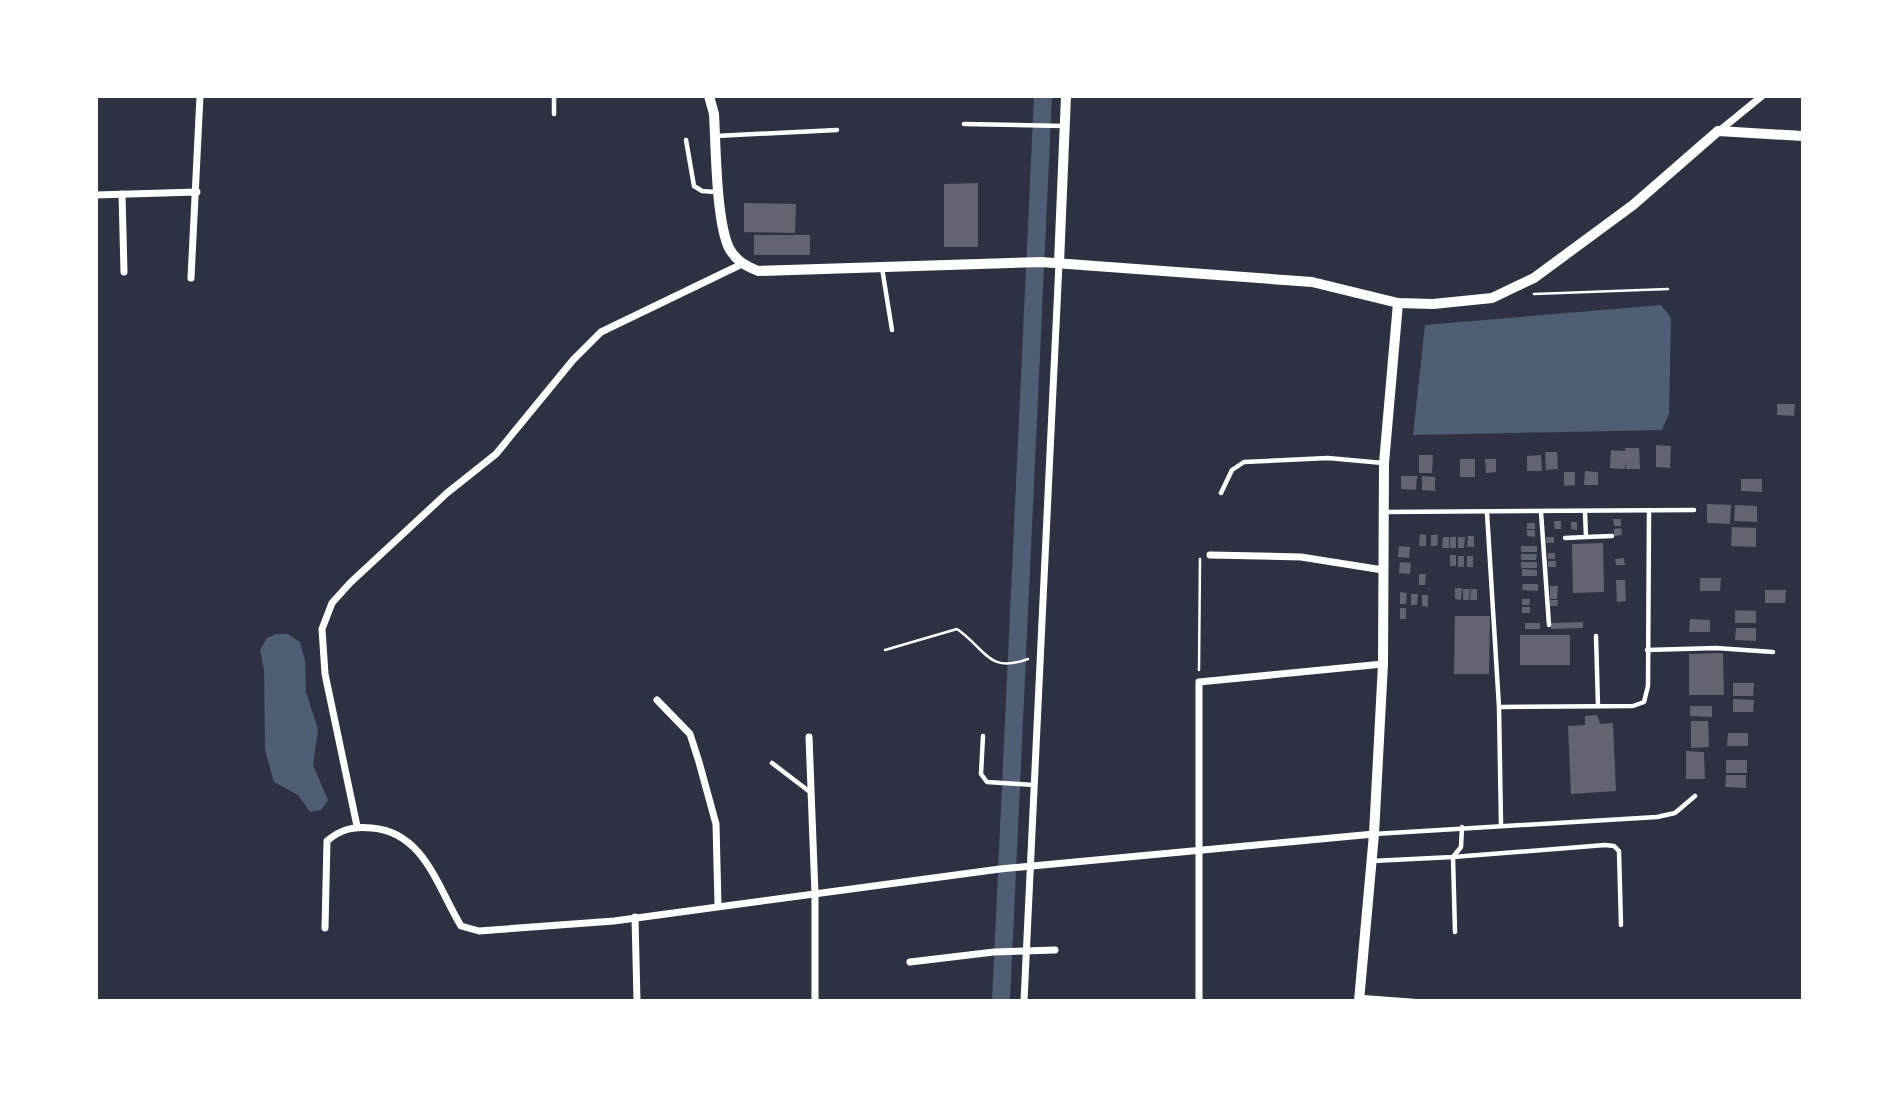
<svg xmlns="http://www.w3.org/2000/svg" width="1899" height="1097" viewBox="0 0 1899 1097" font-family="Manrope,sans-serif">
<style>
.water{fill:#4f5d75}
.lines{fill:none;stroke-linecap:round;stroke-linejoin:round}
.canal{stroke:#4f5d75;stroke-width:18}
.building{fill:#626471}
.path{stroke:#fff;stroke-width:2.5}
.service{stroke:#fff;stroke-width:4.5}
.minor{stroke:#fff;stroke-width:7}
.tertiary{stroke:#fff;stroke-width:10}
</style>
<rect width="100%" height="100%" fill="#2d3142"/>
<g class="water">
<polygon points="1661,305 1671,318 1669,414 1662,430 1413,435 1425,325"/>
<polygon points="276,634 288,634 300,642 305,661 306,692 318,729 313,765 328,800 321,810 310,812 298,795 274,782 265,750 264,670 260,650 267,638"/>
</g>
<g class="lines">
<polyline class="canal" points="1001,1001 1043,96"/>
</g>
<g class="building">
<polygon points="978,183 978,247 944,247 944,184"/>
<polygon points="744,203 796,204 795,233 744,232"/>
<rect x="754" y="235" width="56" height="20"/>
<polygon points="1777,404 1795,404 1794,416 1777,415"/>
<polygon points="1656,445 1671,446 1670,468 1656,467"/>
<polygon points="1625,448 1639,448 1640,469 1626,469 1625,461 1625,469 1610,468 1611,450 1625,451"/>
<polygon points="1545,452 1557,452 1558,469 1546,470"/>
<polygon points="1419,455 1433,455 1432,473 1419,473"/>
<polygon points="1541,455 1542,471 1527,471 1527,456"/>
<rect x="1460" y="459" width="15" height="18"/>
<polygon points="1485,459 1496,459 1496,472 1486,473"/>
<polygon points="1585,471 1598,472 1598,485 1584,485"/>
<polygon points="1564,472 1575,472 1575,485 1564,486"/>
<polygon points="1401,476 1417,476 1416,490 1401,489"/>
<polygon points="1422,476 1435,477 1435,491 1422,490"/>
<polygon points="1741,479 1762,479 1762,492 1741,491"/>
<polygon points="1707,504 1731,505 1730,524 1707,523"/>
<polygon points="1735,505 1757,506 1757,522 1734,521"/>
<polygon points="1613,519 1621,519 1621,526 1614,526"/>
<polygon points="1554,521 1561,521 1561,529 1555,529"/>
<polygon points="1571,522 1577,522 1577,530 1571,529"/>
<rect x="1527" y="523" width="8" height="6"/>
<polygon points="1732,527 1756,528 1756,547 1731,546"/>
<polygon points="1621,528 1622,535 1614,536 1614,529"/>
<polygon points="1527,530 1535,530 1535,537 1527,536"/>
<polygon points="1420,534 1426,535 1426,546 1419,546"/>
<polygon points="1431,535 1438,535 1437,546 1431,546"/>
<polygon points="1468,536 1474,536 1474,547 1467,547"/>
<polygon points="1443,537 1449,537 1449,548 1442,548"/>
<rect x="1450" y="537" width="6" height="11"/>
<polygon points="1458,537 1465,537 1464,548 1458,548"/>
<rect x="1546" y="537" width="8" height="6"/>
<polygon points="1603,543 1604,592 1573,593 1572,544"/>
<polygon points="1399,546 1410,547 1409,558 1398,557"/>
<rect x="1521" y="546" width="16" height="6"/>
<rect x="1548" y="553" width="7" height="6"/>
<polygon points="1521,554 1537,554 1536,560 1521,560"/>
<rect x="1450" y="555" width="6" height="11"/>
<rect x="1458" y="556" width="6" height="11"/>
<rect x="1467" y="556" width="6" height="11"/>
<polygon points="1624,558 1625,565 1616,565 1615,559"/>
<rect x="1548" y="561" width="8" height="6"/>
<polygon points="1400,562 1411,563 1410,574 1399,573"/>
<rect x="1521" y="562" width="16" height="6"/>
<polygon points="1522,569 1537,570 1537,576 1522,576"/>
<polygon points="1419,574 1426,574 1425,585 1419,585"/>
<polygon points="1700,578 1721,578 1720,591 1700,591"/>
<polygon points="1616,580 1625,580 1626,601 1617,602"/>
<polygon points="1523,584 1538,584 1538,591 1522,590"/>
<polygon points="1550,586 1558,586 1557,599 1550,599"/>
<polygon points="1455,588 1462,588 1461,600 1455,599"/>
<polygon points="1463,589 1470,589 1469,600 1463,600"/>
<polygon points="1471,589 1477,589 1477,600 1470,600"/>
<polygon points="1765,590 1786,590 1785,603 1765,603"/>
<polygon points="1400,592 1407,593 1406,604 1400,604"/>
<polygon points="1411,594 1418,594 1417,605 1411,605"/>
<polygon points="1422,595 1428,595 1428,607 1422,606"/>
<polygon points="1522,599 1530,599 1529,605 1522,605"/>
<polygon points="1550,600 1558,600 1557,606 1550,606"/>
<rect x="1522" y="607" width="8" height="6"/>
<rect x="1400" y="608" width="6" height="11"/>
<polygon points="1735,610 1756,611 1756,623 1735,623"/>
<polygon points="1455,616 1490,616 1489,674 1454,674"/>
<polygon points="1690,619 1710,620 1710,632 1689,632"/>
<polygon points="1583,622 1583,628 1551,629 1551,623"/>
<rect x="1525" y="623" width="15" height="6"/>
<polygon points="1736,628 1756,628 1756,641 1735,640"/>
<rect x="1520" y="635" width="50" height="30"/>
<polygon points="1723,653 1724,695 1689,695 1689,654"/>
<polygon points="1733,683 1754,683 1753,696 1733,696"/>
<polygon points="1733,699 1754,700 1753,712 1733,712"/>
<polygon points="1690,706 1712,706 1712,717 1690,716"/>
<polygon points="1597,715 1600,724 1613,723 1616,791 1571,794 1568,726 1585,725 1585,716"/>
<polygon points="1691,721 1708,721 1709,747 1691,748"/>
<polygon points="1728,733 1748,733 1748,746 1727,746"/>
<polygon points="1686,751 1704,752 1705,779 1686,779"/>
<rect x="1726" y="760" width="21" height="13"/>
<polygon points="1726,775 1746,775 1746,788 1725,787"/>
</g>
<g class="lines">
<g class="path">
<polyline points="1534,294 1668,289"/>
<path d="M885 650 957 629C986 649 988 674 1028 659"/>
<polyline points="1199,670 1200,559"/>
</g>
<g class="service">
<polyline points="554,96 554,114"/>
<polyline points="964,124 1063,126"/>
<polyline points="716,136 837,130"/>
<polyline points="686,140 694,186 702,191 716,192"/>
<polyline points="882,268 892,330"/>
<polyline points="1221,493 1232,470 1244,462 1328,458 1383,463"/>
<polyline points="1385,512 1694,510"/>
<polyline points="1541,512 1549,625"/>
<polyline points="1487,513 1499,707 1501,825"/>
<polyline points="1586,537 1612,536"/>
<polyline points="1565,538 1586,537 1585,512"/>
<polyline points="1596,636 1598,706"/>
<polyline points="1647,650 1716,648 1773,652"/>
<polyline points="1499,707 1633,706 1644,702 1648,686 1649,510"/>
<polyline points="983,736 981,774 987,782 1034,785"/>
<polyline points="772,763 810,792"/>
<polyline points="1374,834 1657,817 1675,813 1695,796"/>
<polyline points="1372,861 1453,857 1461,847 1462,827"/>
<polyline points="1455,932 1453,857 1605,845 1614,846 1619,851 1621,925"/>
<polyline points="1360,997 1414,1001"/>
</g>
<g class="minor">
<polyline points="1719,131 1762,96"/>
<polyline points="122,194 124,272"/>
<polyline points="96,195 197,192"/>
<polyline points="191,278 200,96"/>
<polyline points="1210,555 1301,557 1383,570"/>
<polyline points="657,700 690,734 699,762 716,824 718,905"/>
<polyline points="809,737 815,894 815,1001"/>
<polyline points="357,826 325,674 322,629 332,603 350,583 447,493 496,454 573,360 601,332 742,264"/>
<polyline points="635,917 637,1001"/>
<path d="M325 928 327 841C341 829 354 826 372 828 424 832 438 888 461 926L479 931 614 921 1000 869 1374 834"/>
<polyline points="910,962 994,952 1055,950"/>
<polyline points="1024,1001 1059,263"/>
<polyline points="1199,1001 1199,682 1383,664"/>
</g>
<g class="tertiary">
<path d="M709 96 714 114C716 148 716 220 729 248 736 261 746 266 758 271L1041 262 1312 282 1398 303 1433 304 1492 298 1534 278 1633 205 1718 131 1803 136"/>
<polyline points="1059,263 1066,96"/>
<polyline points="1359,1001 1374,834 1383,664 1384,463 1398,303"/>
</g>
</g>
<rect width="1899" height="1097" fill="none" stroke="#ffffff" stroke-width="196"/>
</svg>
